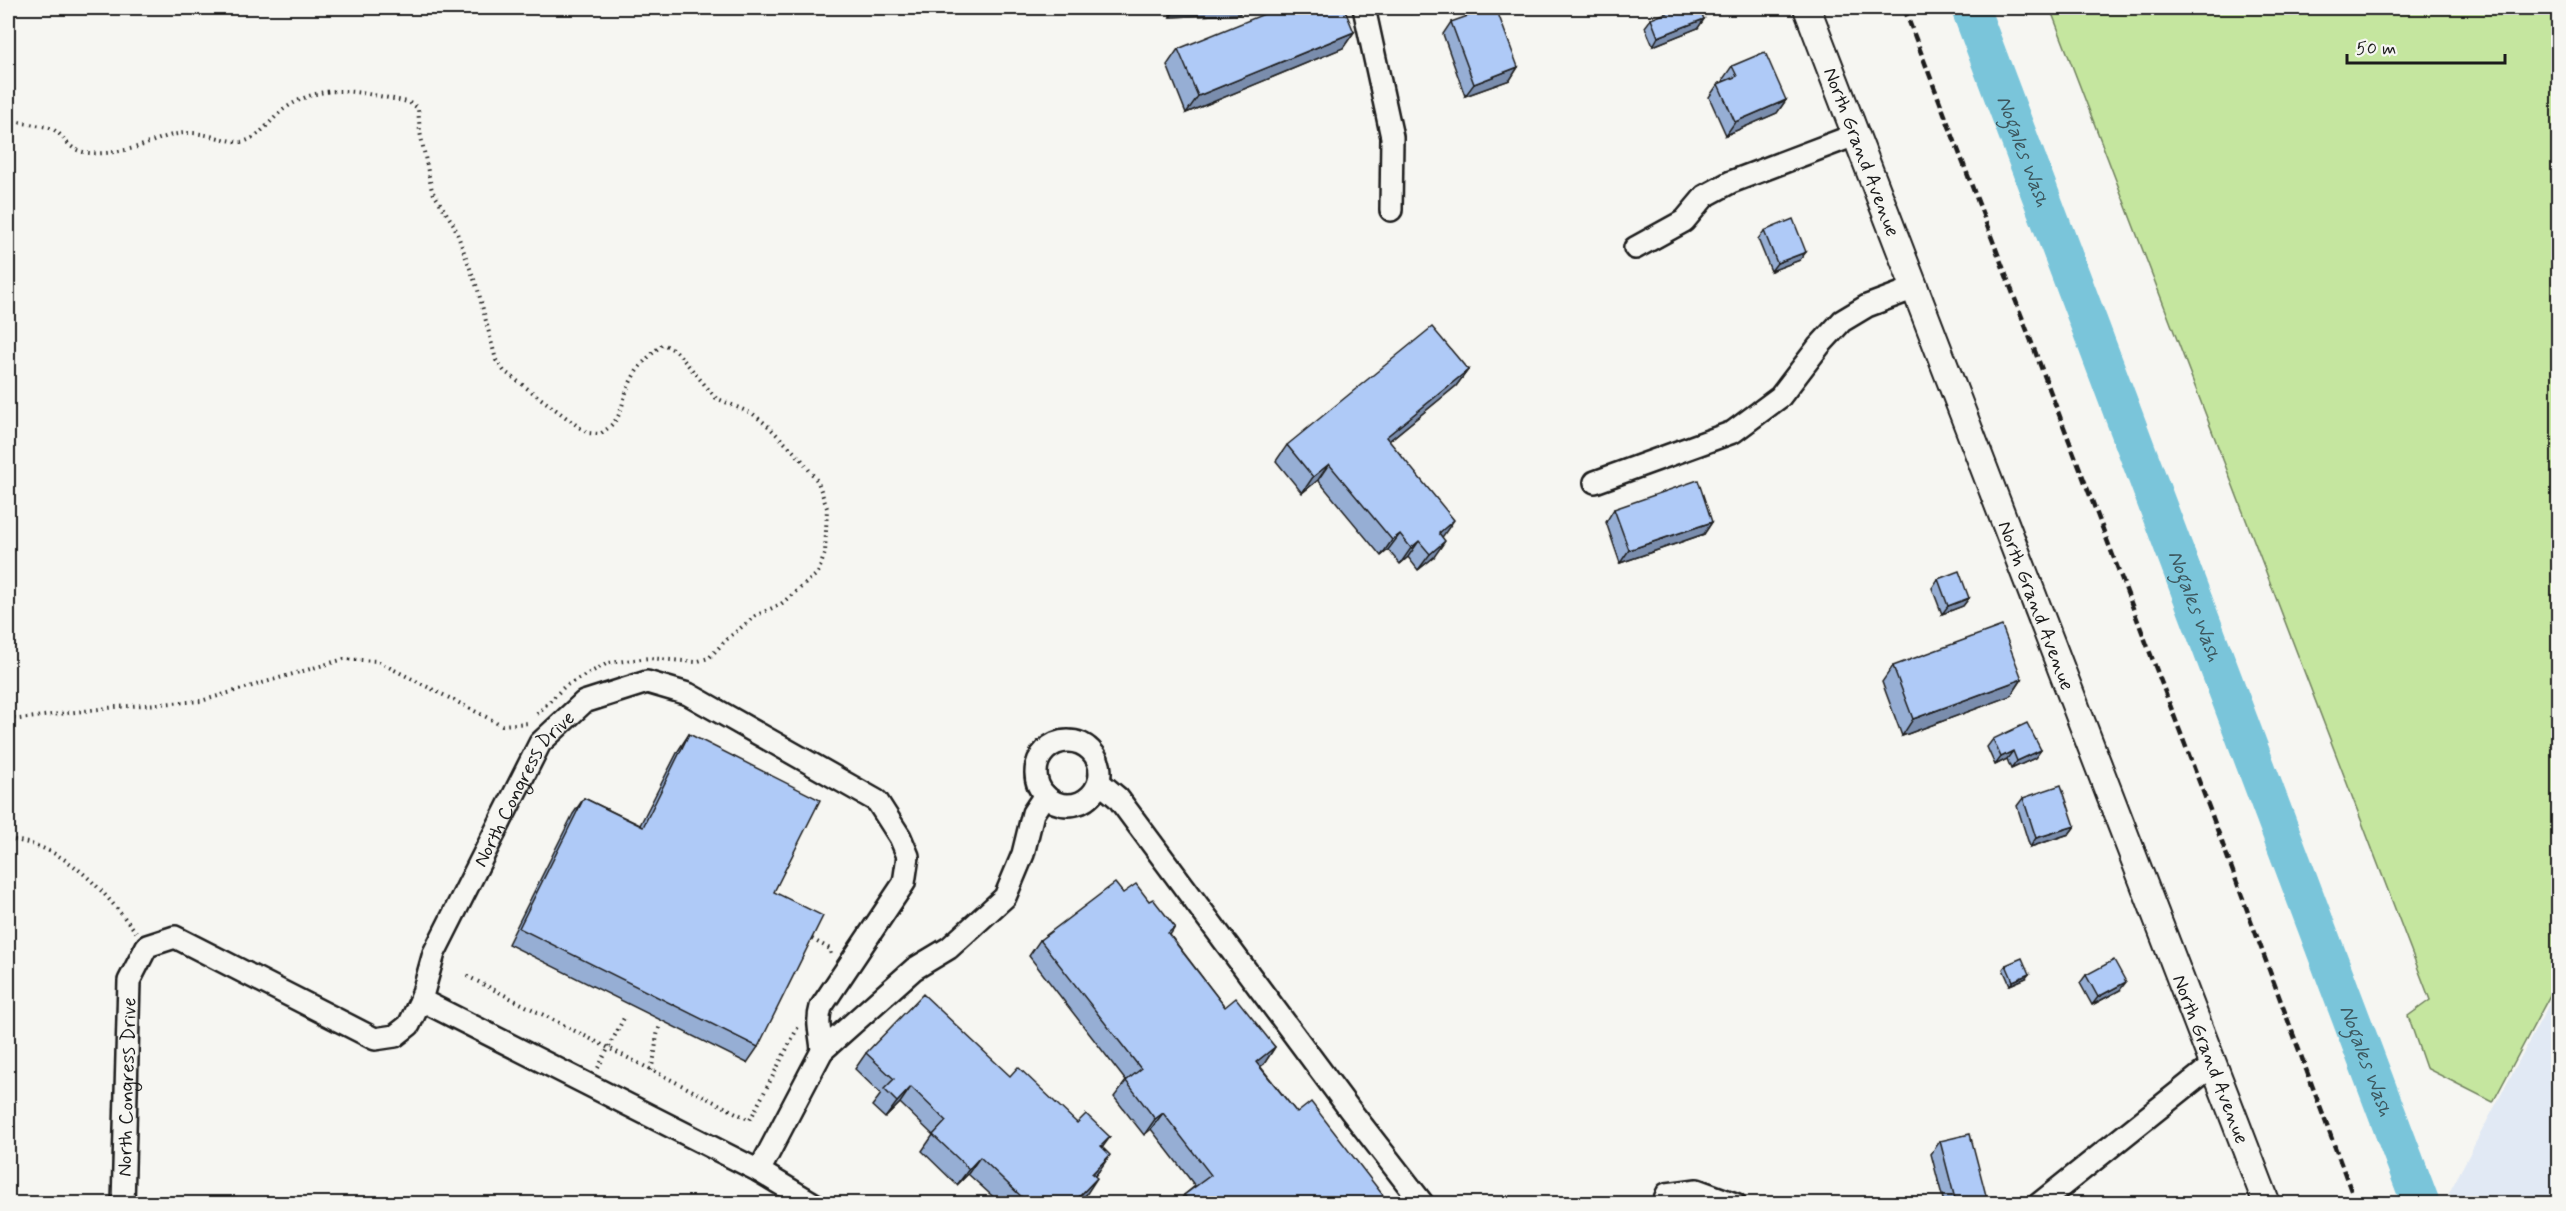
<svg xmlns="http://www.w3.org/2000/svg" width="2566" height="1211" viewBox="0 0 2566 1211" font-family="Mynerve,sans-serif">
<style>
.built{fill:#e1e9f4}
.green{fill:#c5e69f;stroke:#70815e;stroke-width:1.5}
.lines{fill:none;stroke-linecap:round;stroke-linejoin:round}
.river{stroke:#7ac5da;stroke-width:38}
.minor-casing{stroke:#1c1c1c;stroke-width:26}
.major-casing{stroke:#1c1c1c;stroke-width:30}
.path{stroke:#1c1c1c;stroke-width:4;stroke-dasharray:1.5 4.5;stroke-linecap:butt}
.minor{stroke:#f6f6f2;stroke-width:21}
.major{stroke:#f6f6f2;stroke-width:26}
.rail{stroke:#1c1c1c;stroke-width:4.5;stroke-dasharray:9 4.5;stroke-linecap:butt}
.wall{fill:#96aed4;stroke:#1c1c1c;stroke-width:1.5}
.shaded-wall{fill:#7a8dad;stroke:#1c1c1c;stroke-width:1.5}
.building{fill:#afcaf7;stroke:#1c1c1c;stroke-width:1.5}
.labels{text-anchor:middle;stroke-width:6;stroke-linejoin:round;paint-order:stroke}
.street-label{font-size:20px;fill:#1c1c1c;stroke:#f6f6f2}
.water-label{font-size:21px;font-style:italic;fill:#3d575e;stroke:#f6f6f2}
</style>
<rect width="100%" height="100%" fill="#f6f6f2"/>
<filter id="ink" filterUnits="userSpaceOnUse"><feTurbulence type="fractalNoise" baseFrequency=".0167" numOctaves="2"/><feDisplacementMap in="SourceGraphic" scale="12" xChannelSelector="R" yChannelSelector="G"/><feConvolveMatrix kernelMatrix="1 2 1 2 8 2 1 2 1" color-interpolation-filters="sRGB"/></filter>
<g filter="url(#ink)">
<polygon class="built" points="2558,987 2558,1203 2454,1203 2449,1193"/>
<polygon class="green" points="2050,8 2558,8 2558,980 2493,1102 2426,1068 2408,1016 2430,1000"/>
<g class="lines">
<path class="river" id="s1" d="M1970 8 2421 1204"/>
<defs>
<g id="minor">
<polyline points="1364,8 1392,137 1391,210"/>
<polyline points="1635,248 1684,221 1705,196 1731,182 1855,135"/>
<polyline points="1595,482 1733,432 1780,397 1819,346 1842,321 1867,306 1915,288"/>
<circle cx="1068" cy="773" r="32"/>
<polyline points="1099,782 1118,798 1350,1110 1423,1204"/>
<polyline points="421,1000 759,1171 814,1204"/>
<polyline points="822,1051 914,969 949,948 1005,897 1023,854 1033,813 1045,795"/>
<path id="s2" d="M123 1204 129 981 147 946 175 937 375 1039 395 1036 409 1025 421 1000 434 953 540 743 584 702 647 682 688 694 877 801 900 837 908 856 904 883 821 1007C816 1024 821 1033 822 1051L759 1171"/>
<polyline points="1663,1204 1667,1194 1697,1190 1735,1204"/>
<polyline points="2039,1204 2214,1064"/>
</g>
<g id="major">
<path id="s3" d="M1807 8 2267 1204"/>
</g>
</defs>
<use href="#minor" class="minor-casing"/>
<use href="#major" class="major-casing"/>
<g class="path">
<path d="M8 118C20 124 34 124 47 127 59 130 63 140 72 147 85 157 110 153 125 150 148 146 167 132 191 133 204 133 231 142 241 142 258 140 271 119 284 109 321 84 348 90 389 98 401 101 407 100 418 108L420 132 432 191 454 225 478 290 496 360 504 371 587 433 600 434C626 417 619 405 630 383 638 366 649 356 663 344L676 351 716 398 753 414 767 425 801 459 818 482 827 508 825 553 818 573 781 604 755 616 726 640 709 658 695 662 649 658 608 663 565 686 534 717"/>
<polyline points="8,127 11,120"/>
<polyline points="8,717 19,719 116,707 201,701 344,659 377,661 502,725 529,723"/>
<path d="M8 839C68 847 100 887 136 932"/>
<polyline points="812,939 830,949 831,956"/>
<polyline points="467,976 750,1120 798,1027"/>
<polyline points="598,1068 624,1018"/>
<path d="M650 1070C658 1054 653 1039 661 1024"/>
</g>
<use href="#minor" class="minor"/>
<use href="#major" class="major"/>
<polyline class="rail" points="1904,8 2210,810 2356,1204"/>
</g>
<g class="wall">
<polygon points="1170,8 1244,8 1239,14 1170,17"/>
<polygon points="1651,19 1704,19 1698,28 1653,46 1645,27"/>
<polygon points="1451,22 1518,67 1510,80 1465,96 1443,34"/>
<polygon points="1354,32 1343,48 1186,113 1167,65 1178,49"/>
<polygon points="1732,66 1786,100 1777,113 1726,135 1709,97 1718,84 1724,82 1723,79"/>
<polygon points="1764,231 1800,260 1771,271 1758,239"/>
<polygon points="1468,370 1456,386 1389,441 1442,537 1434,557 1418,570 1408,557 1400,564 1388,550 1381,556 1318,480 1302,493 1276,461 1287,445"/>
<polygon points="1614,509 1712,522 1704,534 1620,563 1606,522"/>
<polygon points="1938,579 1969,598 1963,606 1942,614 1932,588"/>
<polygon points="1893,666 2022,679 2011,696 1902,736 1882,682"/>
<polygon points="689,734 774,892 758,1047 747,1063 508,944 573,814 584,798 640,825 678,751"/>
<polygon points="1993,739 2041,750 2035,758 2011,769 2007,759 1995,765 1987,747"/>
<polygon points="2023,798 2075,826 2069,834 2030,847 2017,806"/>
<polygon points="1123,893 1149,901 1175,927 1170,935 1225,1007 1275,1047 1264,1064 1260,1066 1297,1113 1389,1203 1178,1203 1184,1195 1195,1186 1151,1129 1144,1135 1114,1097 1126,1081 1029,956 1040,940"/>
<polygon points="2006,965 2026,978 2010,985 2003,969"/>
<polygon points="2086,975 2120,990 2092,1005 2080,983"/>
<polygon points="866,1053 1010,1076 1077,1123 1110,1137 1102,1148 1099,1171 1095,1176 1086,1195 1077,1203 1000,1203 968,1174 957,1185 922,1151 933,1135 900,1103 885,1118 872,1106 881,1094 855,1069"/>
<polygon points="1940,1141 1988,1203 1944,1203 1931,1154"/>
</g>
<g class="shaded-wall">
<polygon points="1177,8 1244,8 1239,14 1170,17"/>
<polygon points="1391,8 1416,8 1411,14"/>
<polygon points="1704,19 1698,28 1653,46 1658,37"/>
<polygon points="1354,32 1343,48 1186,113 1198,96"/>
<polygon points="1518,67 1510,80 1465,96 1474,84"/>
<polygon points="1786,100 1777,113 1726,135 1735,122"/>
<polygon points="1806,252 1800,260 1771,271 1777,263"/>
<polygon points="1468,370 1456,386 1374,453 1386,437"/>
<polygon points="1329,464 1318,480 1302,493 1313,477"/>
<polygon points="1454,520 1443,536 1427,549 1439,533"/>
<polygon points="1712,522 1704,534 1620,563 1629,550"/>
<polygon points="1400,534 1388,550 1381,556 1392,540"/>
<polygon points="1419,541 1408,557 1400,564 1411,548"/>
<polygon points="1445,541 1434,557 1418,570 1430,554"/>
<polygon points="1969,598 1963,606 1942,614 1948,606"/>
<polygon points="2022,679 2011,696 1902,736 1913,719"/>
<polygon points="2041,750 2035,758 2011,769 2017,761"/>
<polygon points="2013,751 2007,759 1995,765 2001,757"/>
<polygon points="2075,826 2069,834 2030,847 2036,838"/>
<polygon points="2029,974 2026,978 2010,985 2013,981"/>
<polygon points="2126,982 2120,990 2092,1005 2098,997"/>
<polygon points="1275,1047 1264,1064 1245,1078 1256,1062"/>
<polygon points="911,1087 900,1103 885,1118 897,1102"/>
<polygon points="1163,1113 1151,1129 1144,1135 1155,1119"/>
<polygon points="1110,1155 1099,1171 1081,1190 1092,1174"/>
<polygon points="980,1157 968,1174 957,1185 969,1169"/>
<polygon points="1097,1178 1086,1195 1077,1203 1073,1203"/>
</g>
<g class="building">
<polygon points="1279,8 1344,8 1354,32 1198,96 1178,49"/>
<polygon points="1490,8 1496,8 1518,67 1474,84 1451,22"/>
<polygon points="1679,8 1699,8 1704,19 1658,37 1651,19"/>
<polygon points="1765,52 1786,100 1735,122 1718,84 1737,76 1732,66"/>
<polygon points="1793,219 1806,252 1777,263 1764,231"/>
<polygon points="1432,327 1468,370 1386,437 1454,520 1439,533 1445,541 1430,554 1419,541 1411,548 1400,534 1392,540 1329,464 1313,477 1287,445"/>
<polygon points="1698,480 1712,522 1629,550 1614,509"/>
<polygon points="1959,571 1969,598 1948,606 1938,579"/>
<polygon points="2002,626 2022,679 1913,719 1893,666"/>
<polygon points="2027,723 2041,750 2017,761 2013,751 2001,757 1993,739"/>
<polygon points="689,734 820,800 774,892 823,916 758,1047 519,928 584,798 643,827"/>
<polygon points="2061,785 2075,826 2036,838 2023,798"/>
<polygon points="1115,883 1123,893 1136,884 1149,901 1153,899 1175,927 1168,933 1225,1007 1236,998 1275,1047 1256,1062 1297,1113 1311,1102 1389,1203 1190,1203 1184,1195 1211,1175 1163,1113 1155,1119 1126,1081 1141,1069 1040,940"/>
<polygon points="2022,958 2029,974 2013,981 2006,965"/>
<polygon points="2114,960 2126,982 2098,997 2086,975"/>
<polygon points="923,994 1010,1076 1018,1067 1077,1123 1086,1114 1110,1137 1101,1146 1110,1155 1092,1174 1097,1178 1073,1203 1028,1203 980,1157 969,1169 933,1135 946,1121 911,1087 897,1102 884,1089 894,1079 866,1053"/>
<polygon points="1970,1134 1988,1203 1956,1203 1940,1141"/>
</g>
</g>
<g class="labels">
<g class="street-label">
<text dy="7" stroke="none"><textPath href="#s3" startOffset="154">North Grand Avenue</textPath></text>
<text dy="7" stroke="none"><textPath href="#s3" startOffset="640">North Grand Avenue</textPath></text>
<text dy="7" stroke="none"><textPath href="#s2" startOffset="819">North Congress Drive</textPath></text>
<text dy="7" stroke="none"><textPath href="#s3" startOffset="1126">North Grand Avenue</textPath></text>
<text dy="7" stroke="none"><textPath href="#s2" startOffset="117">North Congress Drive</textPath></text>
</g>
<g class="water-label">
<text dy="7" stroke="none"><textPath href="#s1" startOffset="153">Nogales Wash</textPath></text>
<text dy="7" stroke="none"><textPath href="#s1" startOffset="639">Nogales Wash</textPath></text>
<text dy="7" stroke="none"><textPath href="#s1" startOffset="1125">Nogales Wash</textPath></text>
</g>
</g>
<rect width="2566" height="1211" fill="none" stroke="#f6f6f2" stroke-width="30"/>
<rect x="15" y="15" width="2536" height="1181" fill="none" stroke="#1c1c1c" stroke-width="2" filter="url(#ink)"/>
<path d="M2347 54v9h158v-9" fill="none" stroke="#1c1c1c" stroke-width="3"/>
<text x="2356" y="54" font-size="18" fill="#1c1c1c" stroke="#f6f6f2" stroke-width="4.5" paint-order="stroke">50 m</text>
</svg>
